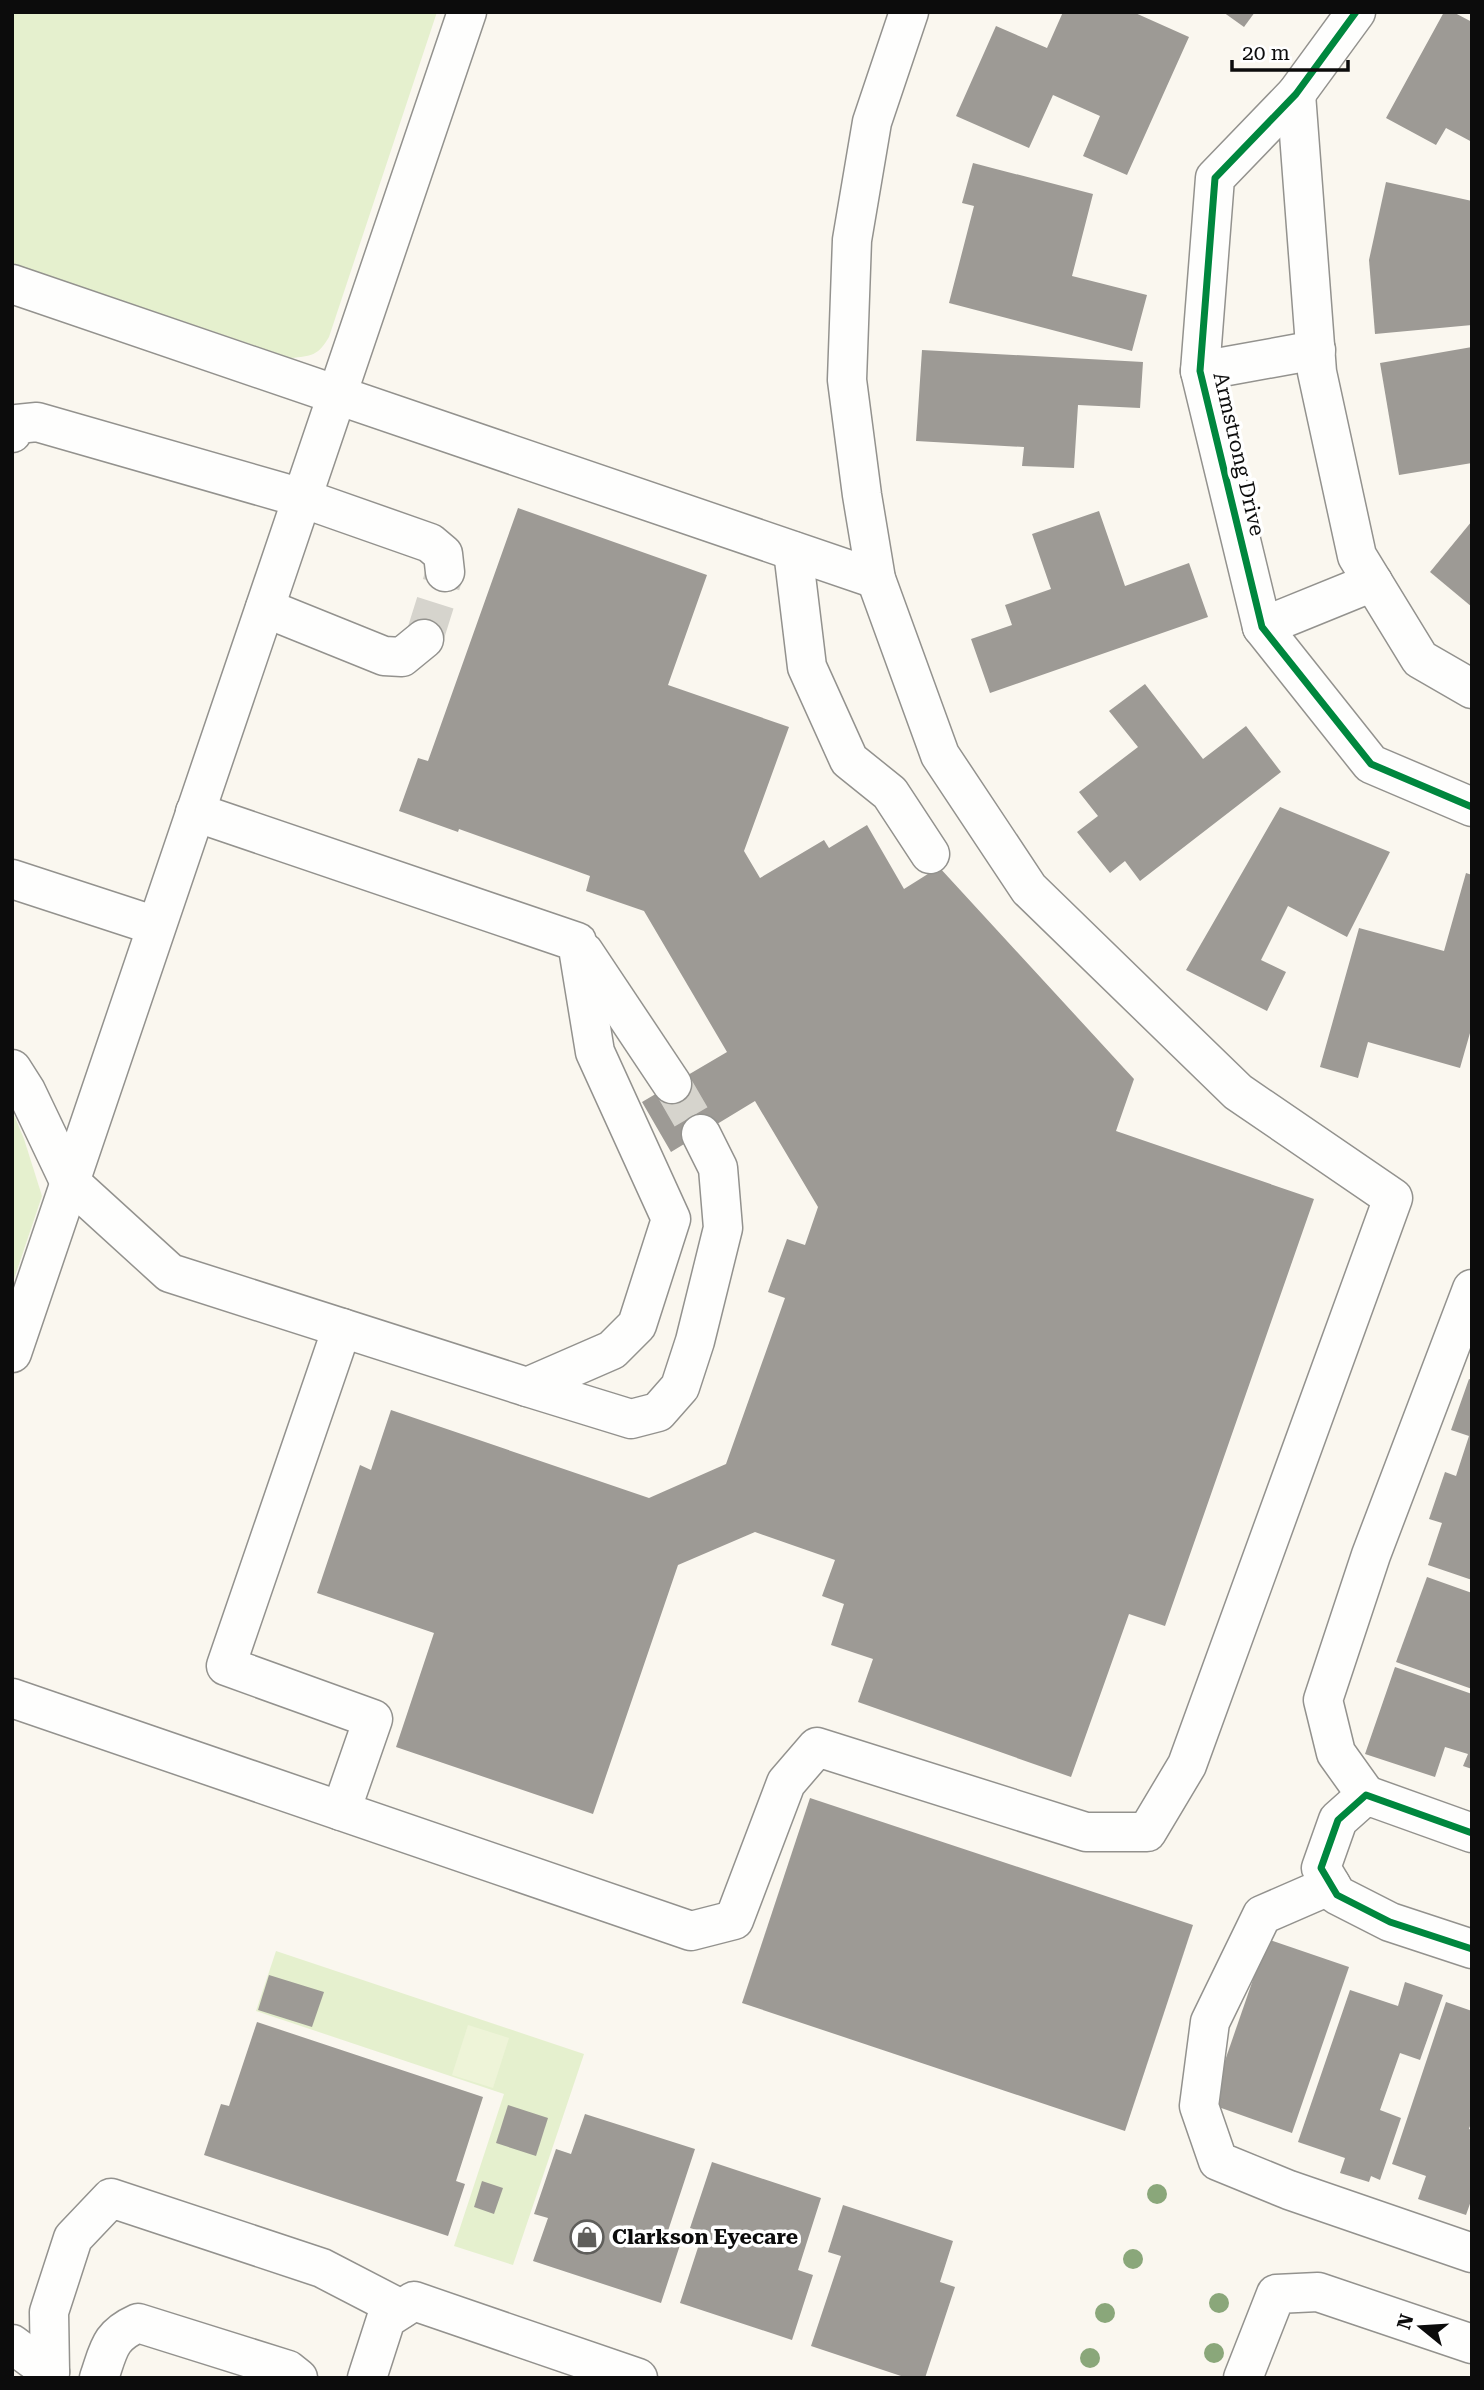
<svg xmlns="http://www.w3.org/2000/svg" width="1484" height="2390" viewBox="0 0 1484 2390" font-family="'Roboto Serif',serif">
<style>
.green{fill:#e5f0ce}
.pitch{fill:#eef4d8}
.building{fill:#9d9a95}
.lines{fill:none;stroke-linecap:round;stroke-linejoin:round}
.minor-tunnel{stroke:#d6d4cd;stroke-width:38;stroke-dasharray:38 19;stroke-linecap:butt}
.minor-casing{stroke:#93928e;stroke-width:41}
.minor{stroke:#fefefd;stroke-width:38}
.cycleway-casing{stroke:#fff;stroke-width:11}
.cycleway{stroke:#00873e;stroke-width:7}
.tree{fill:#8aa77a}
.labels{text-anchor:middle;stroke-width:7;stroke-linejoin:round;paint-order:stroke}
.street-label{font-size:21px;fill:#0c0c0c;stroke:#fff}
.poi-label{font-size:21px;font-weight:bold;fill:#0c0c0c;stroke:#fff;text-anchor:start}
</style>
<rect width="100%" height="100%" fill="#faf7ef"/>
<g class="green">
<path d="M15 12H437L329 337C318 356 311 356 291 358L12 263V20Z"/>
<polygon points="12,1110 24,1139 42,1196 12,1285"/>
<polygon points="276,1951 584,2054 513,2265 454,2246 504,2094 256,2011"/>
</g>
<polygon class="pitch" points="468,2025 509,2038 493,2088 452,2075"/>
<g class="building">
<polygon points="1063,12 1133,12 1189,37 1127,175 1083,156 1100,116 1053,95 1029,148 956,116 996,26 1047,48"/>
<polygon points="1223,12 1255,12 1244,27"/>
<polygon points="1444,12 1453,12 1472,22 1472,142 1446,128 1436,145 1386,118"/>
<polygon points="973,163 1093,194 1072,276 1147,295 1132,351 949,303 974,206 962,203"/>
<polygon points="1386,182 1472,201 1472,325 1375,334 1369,260"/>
<polygon points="1472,347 1472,463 1399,475 1380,363"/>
<polygon points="922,350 1143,362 1140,408 1078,405 1074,468 1022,466 1024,447 916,441"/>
<polygon points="518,508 707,575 668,685 789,727 744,851 760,878 824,840 829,848 867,825 904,889 939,867 1134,1079 1116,1131 1314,1199 1165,1626 1129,1614 1071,1777 858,1702 873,1659 831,1645 844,1604 822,1596 835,1560 755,1532 678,1565 593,1814 396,1747 434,1633 317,1593 360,1465 371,1470 391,1410 649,1498 726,1464 785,1298 768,1292 787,1239 805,1245 818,1207 755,1101 671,1152 642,1102 727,1052 644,911 586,891 590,876 459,829 458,832 399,811 418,758 428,761"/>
<polygon points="1099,511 1125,586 1189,563 1208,617 990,693 971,639 1012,625 1005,605 1051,589 1032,534"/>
<polygon points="1472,521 1472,607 1430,572"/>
<polygon points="1145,684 1203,759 1246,726 1281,772 1140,881 1125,861 1110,873 1077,832 1098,816 1079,792 1138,747 1109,711"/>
<polygon points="1280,807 1390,852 1347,937 1288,906 1261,960 1286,972 1267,1011 1186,970"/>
<polygon points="1466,873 1472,875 1472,1026 1460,1068 1368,1042 1358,1078 1320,1067 1359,928 1444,951"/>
<polygon points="1469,1379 1472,1380 1472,1580 1428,1565 1442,1523 1429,1519 1445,1472 1456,1476 1469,1436 1451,1430"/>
<polygon points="1427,1577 1472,1593 1472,1689 1396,1662"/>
<polygon points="1395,1667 1472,1694 1472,1769 1463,1766 1468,1754 1445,1747 1435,1777 1365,1754"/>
<polygon points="810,1798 1193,1925 1125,2131 742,2003"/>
<polygon points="1267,1939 1349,1967 1292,2133 1210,2104"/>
<polygon points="269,1975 324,1992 312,2027 258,2010"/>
<polygon points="1405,1982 1443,1995 1420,2060 1400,2053 1380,2110 1401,2118 1380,2180 1371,2176 1369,2182 1340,2173 1345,2158 1298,2142 1350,1990 1398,2006"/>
<polygon points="1446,2002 1472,2011 1472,2120 1469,2129 1472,2130 1472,2198 1466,2215 1418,2199 1426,2176 1392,2164"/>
<polygon points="257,2022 483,2097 456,2181 465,2184 448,2236 204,2155 221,2104 229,2106"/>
<polygon points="508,2105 548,2118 536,2156 496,2143"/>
<polygon points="585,2114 695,2149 666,2237 681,2242 661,2303 533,2261 548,2218 534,2214 556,2149 571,2154"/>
<polygon points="712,2162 821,2198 798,2270 813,2275 792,2340 680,2303 703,2232 690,2228"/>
<polygon points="482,2181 503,2188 494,2214 474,2207"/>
<polygon points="843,2205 953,2241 940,2282 955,2287 925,2378 907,2378 811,2346 841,2256 828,2252"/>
</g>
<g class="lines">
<g class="minor-tunnel">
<polyline points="424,639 445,572"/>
<polyline points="672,1084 701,1134"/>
</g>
<defs>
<g id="minor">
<polyline points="1356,12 1296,94 1215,178 1200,371 1262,627 1371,764 1472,807"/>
<polyline points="1296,94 1317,372 1357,556 1420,659 1472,689"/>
<polyline points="12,284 876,579"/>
<polyline points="1200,371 1316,350"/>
<polyline points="12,433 17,424 37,422 302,498 430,543 443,554 445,572"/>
<polyline points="793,551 807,667 849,760 890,793 930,854"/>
<polyline points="265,608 384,656 402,657 424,639"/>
<polyline points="1262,627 1373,582"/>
<polyline points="12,879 156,926"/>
<polyline points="584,952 672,1084"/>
<polyline points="12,1069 26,1091 69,1181 170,1273 527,1387 612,1350 637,1325 671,1219 595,1052 577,942 195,812"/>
<polyline points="12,1353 467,12"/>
<polyline points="527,1387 631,1419 658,1412 680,1387 695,1341 723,1228 718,1168 701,1134"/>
<polyline points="12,1698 691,1931 734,1920 786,1783 817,1747 1086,1832 1147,1832 1187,1765 1393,1198 1238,1092 1029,889 940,755 876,579 862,495 847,380 852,240 872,122 909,12"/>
<polyline points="1366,1795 1336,1753 1323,1700 1371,1555 1472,1289"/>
<polyline points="341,1811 373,1719 226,1666 342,1328"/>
<polyline points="1472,1833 1366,1795 1338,1820 1321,1868 1337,1895 1390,1922 1472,1949"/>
<polyline points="1331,1885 1262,1915 1210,2022 1199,2106 1218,2161 1289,2190 1472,2253"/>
<polyline points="12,2344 50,2372"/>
<polyline points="48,2378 50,2372 49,2312 73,2238 111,2198 322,2268 401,2309"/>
<path d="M99 2378C109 2349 109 2336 138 2323L288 2370 298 2378"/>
<polyline points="367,2378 386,2319 414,2301 638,2378"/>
<polyline points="1243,2378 1276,2294 1318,2292 1472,2344"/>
</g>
</defs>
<use href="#minor" class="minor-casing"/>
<use href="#minor" class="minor"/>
<defs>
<g id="cycleway">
<polyline points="1356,12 1296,94 1215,178 1200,371 1262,627 1371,764 1472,807"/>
<polyline points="1472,1833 1366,1795 1338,1820 1321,1868 1337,1895 1390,1922 1472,1949"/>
</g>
</defs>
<use href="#cycleway" class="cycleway-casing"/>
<use href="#cycleway" class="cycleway"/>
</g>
<g class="tree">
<circle cx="1157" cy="2194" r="10"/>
<circle cx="1133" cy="2259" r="10"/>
<circle cx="1219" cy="2303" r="10"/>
<circle cx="1105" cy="2313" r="10"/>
<circle cx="1214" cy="2353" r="10"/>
<circle cx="1090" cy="2358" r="10"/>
</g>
<defs>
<symbol id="shop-ring" viewBox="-11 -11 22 22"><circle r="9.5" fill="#fff" stroke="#5f5e5b" stroke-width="1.5"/><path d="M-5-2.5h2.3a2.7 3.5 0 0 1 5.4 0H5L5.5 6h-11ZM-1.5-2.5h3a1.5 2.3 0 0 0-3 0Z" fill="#5f5e5b"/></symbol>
</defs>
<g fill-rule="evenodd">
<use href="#shop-ring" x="568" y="2218" width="38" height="38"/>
</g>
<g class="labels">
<g class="street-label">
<text transform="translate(1239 454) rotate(77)" y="7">Armstrong Drive</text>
</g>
<g class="poi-label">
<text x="612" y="2244">Clarkson Eyecare</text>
</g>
</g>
<rect width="1484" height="2390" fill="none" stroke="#0c0c0c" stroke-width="28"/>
<g transform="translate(1421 2327) rotate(288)" stroke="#ffffff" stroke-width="5" paint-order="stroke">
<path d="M0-5L12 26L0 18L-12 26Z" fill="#0c0c0c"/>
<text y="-10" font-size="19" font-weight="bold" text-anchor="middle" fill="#0c0c0c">N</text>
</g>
<path d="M1232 60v10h116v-10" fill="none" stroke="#0c0c0c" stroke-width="3.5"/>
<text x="1242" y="60" font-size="21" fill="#0c0c0c" stroke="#ffffff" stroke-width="5" paint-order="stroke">20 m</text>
</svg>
